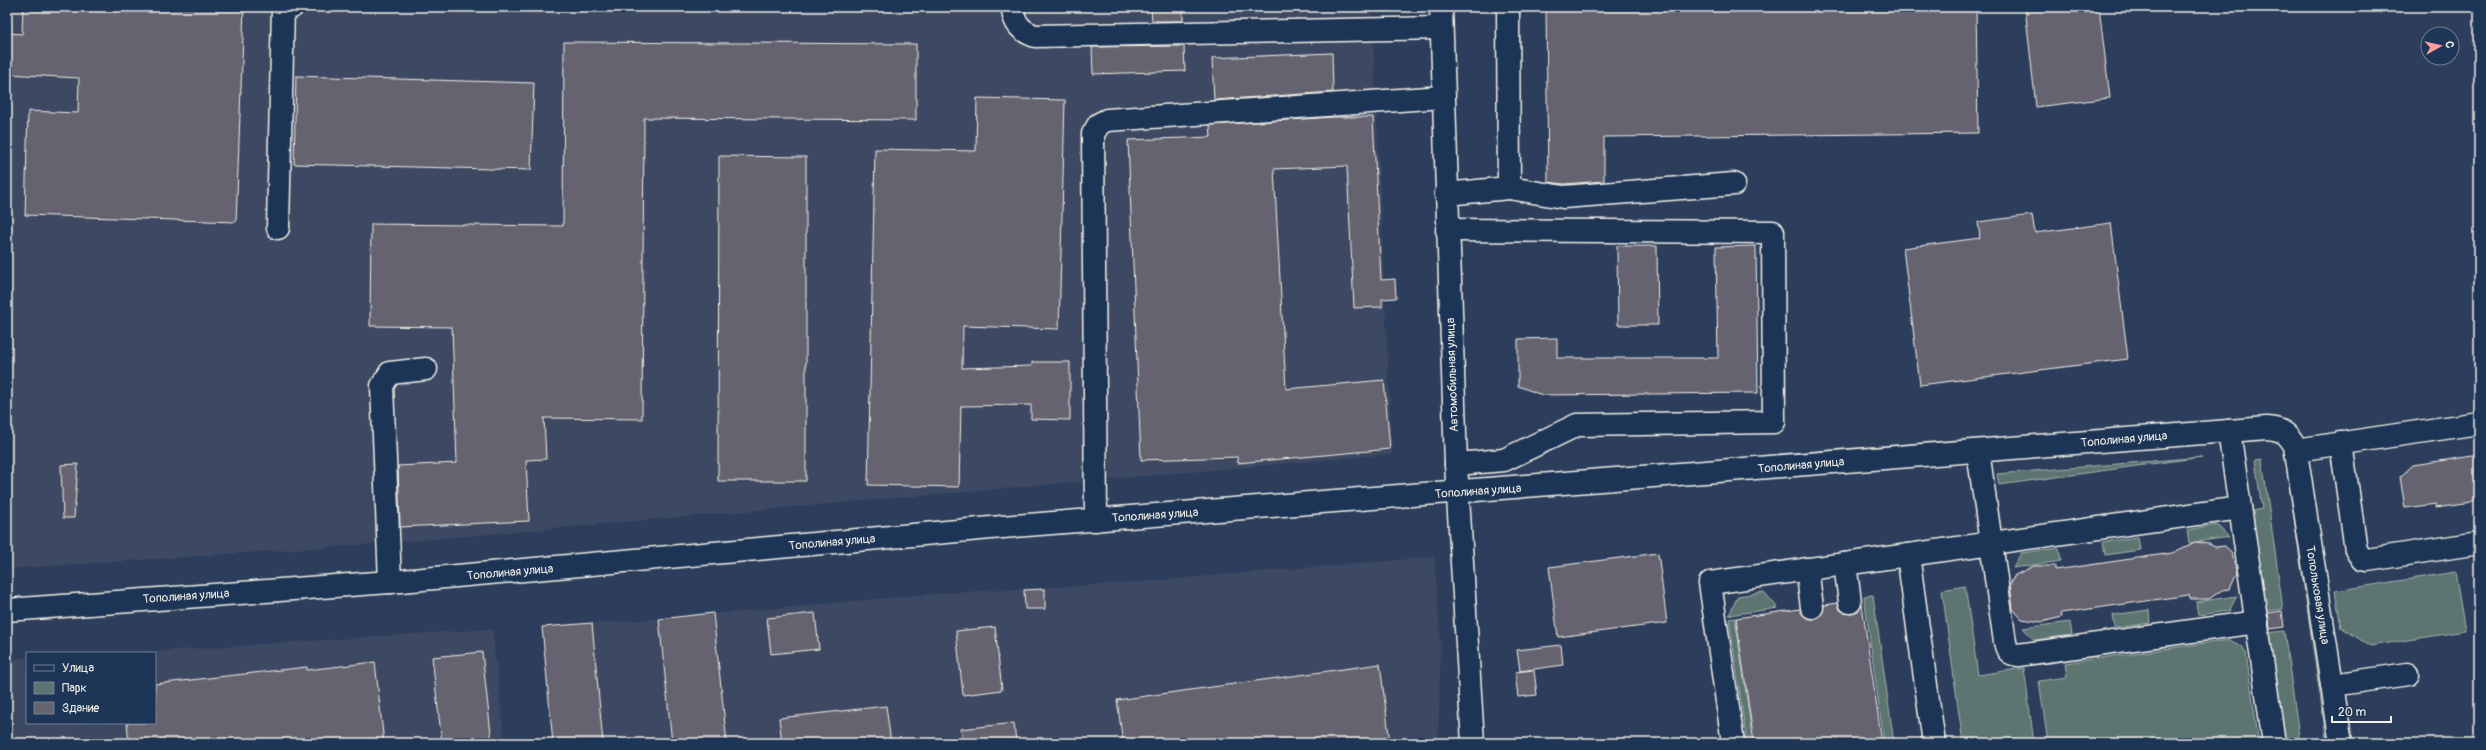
<svg xmlns="http://www.w3.org/2000/svg" width="2486" height="750" viewBox="0 0 2486 750" font-family="Pangolin,sans-serif">
<style>
.built{fill:#3d4962}
.green{fill:#5c7470;stroke:#a8b2ac}
.building{fill:#666471;stroke:#f4f1e8}
.lines{fill:none;stroke-linecap:round;stroke-linejoin:round}
.minor-casing{stroke:#f4f1e8;stroke-width:25}
.minor{stroke:#1d3557;stroke-width:22}
.labels{text-anchor:middle;stroke-width:4;stroke-linejoin:round;paint-order:stroke}
.street-label{font-size:12px;fill:#f4f1e8;stroke:#1d3557}
</style>
<rect width="100%" height="100%" fill="#2c3e5c"/>
<filter id="ink" filterUnits="userSpaceOnUse"><feTurbulence type="fractalNoise" baseFrequency=".025" numOctaves="2"/><feDisplacementMap in="SourceGraphic" scale="8" xChannelSelector="R" yChannelSelector="G"/><feConvolveMatrix kernelMatrix="1 2 1 2 8 2 1 2 1" color-interpolation-filters="sRGB"/></filter>
<g filter="url(#ink)">
<g class="built">
<polygon points="7,7 1403,7 1403,12 1372,13 1392,454 389,543 7,569"/>
<polygon points="1434,557 1441,643 1438,743 553,743 542,627 659,619 942,593 1114,584"/>
<polygon points="492,629 505,743 7,743 7,659 27,658 27,723 155,723 155,653 128,653"/>
</g>
<g class="green">
<polygon points="2291,456 2334,743 2327,743 2285,457"/>
<polygon points="2202,457 1999,485 1997,474"/>
<polygon points="2262,459 2283,609 2266,611 2252,511 2262,509 2255,460"/>
<polygon points="2217,525 2229,537 2189,543 2187,530"/>
<polygon points="2138,537 2140,550 2105,555 2103,542"/>
<polygon points="2059,548 2061,561 2013,568 2021,553"/>
<polygon points="2455,572 2465,631 2370,646 2341,627 2335,591"/>
<polygon points="1965,586 1978,675 2024,668 2034,743 1963,743 1942,590"/>
<polygon points="1764,592 1778,608 1729,615 1738,596"/>
<polygon points="1873,595 1894,743 1884,743 1864,596"/>
<polygon points="2237,596 2229,611 2198,615 2196,602"/>
<polygon points="2149,610 2150,623 2115,628 2113,615"/>
<polygon points="1735,618 1753,743 1747,743 1729,619"/>
<polygon points="2070,622 2072,635 2034,640 2023,628"/>
<polygon points="2284,631 2300,743 2282,743 2267,633"/>
<polygon points="2229,640 2242,646 2246,653 2259,743 2048,743 2039,681 2067,677 2065,663"/>
</g>
<g class="building">
<polygon points="23,7 244,7 236,222 25,215 28,111 78,113 79,78 7,74 7,33 22,34"/>
<polygon points="1151,7 1183,7 1183,21 1152,21"/>
<polygon points="1546,7 1976,7 1978,133 1604,137 1604,181 1564,184 1548,182"/>
<polygon points="2025,7 2099,7 2110,98 2036,107"/>
<polygon points="564,42 916,44 916,120 644,118 642,419 544,418 546,459 526,460 529,521 400,527 398,466 457,463 452,327 370,326 371,224 563,226"/>
<polygon points="1184,46 1185,71 1093,74 1092,47"/>
<polygon points="1332,53 1333,92 1214,100 1212,58"/>
<polygon points="296,76 534,83 531,170 294,164"/>
<polygon points="977,98 1065,100 1059,329 963,326 962,368 1032,366 1032,362 1070,362 1070,420 1031,419 1031,405 961,406 959,487 868,485 875,149 976,151"/>
<polygon points="1334,117 1373,117 1381,280 1395,279 1396,298 1382,299 1382,307 1354,308 1347,166 1274,169 1286,389 1384,380 1390,449 1238,463 1237,457 1141,460 1128,140 1211,137 1210,125"/>
<polygon points="719,156 806,157 806,481 718,481"/>
<polygon points="2032,215 2035,233 2111,223 2128,359 1920,385 1903,248 1980,238 1978,222"/>
<polygon points="1617,246 1657,246 1658,325 1618,325"/>
<polygon points="1756,246 1758,393 1542,395 1518,386 1518,339 1557,338 1557,358 1718,358 1716,247"/>
<polygon points="2479,455 2479,498 2471,503 2436,508 2436,504 2405,508 2400,477 2413,465"/>
<polygon points="78,464 74,518 63,518 61,465"/>
<polygon points="2195,542 2209,544 2215,547 2225,546 2232,554 2237,573 2230,589 2222,590 2209,599 2190,599 2189,595 2061,613 2062,617 2042,622 2022,619 2013,609 2010,584 2015,575 2034,566 2055,566 2055,570 2172,553"/>
<polygon points="1658,553 1667,623 1558,637 1549,567"/>
<polygon points="1045,589 1045,609 1025,609 1024,590"/>
<polygon points="1838,603 1840,610 1851,614 1858,612 1862,604 1882,743 1754,743 1736,618 1800,609 1807,618 1814,619 1823,612 1824,605"/>
<polygon points="2282,611 2284,627 2270,629 2268,613"/>
<polygon points="713,613 727,743 672,743 659,619"/>
<polygon points="815,613 819,649 771,654 767,618"/>
<polygon points="592,623 603,743 553,743 542,627"/>
<polygon points="995,627 1002,690 963,695 956,631"/>
<polygon points="1561,645 1563,665 1520,671 1517,650"/>
<polygon points="482,652 492,743 442,743 432,657"/>
<polygon points="375,662 384,743 129,743 127,723 155,723 155,684 307,667 307,670"/>
<polygon points="1380,664 1390,743 1123,743 1117,700"/>
<polygon points="1534,670 1537,695 1518,697 1515,672"/>
<polygon points="886,706 891,743 782,743 779,718"/>
<polygon points="1014,723 1016,743 963,743 961,729"/>
</g>
<g class="lines">
<defs>
<g id="minor">
<path d="M1013 7C1013 23 1021 31 1035 36L1441 28"/>
<polyline points="1441,7 1456,464 1473,743"/>
<polyline points="1509,188 1563,197 1734,184"/>
<polyline points="1446,194 1509,188 1508,7"/>
<polyline points="278,228 283,7 292,7"/>
<polyline points="1447,230 1773,232 1774,422 1577,425 1504,460 1456,464"/>
<polyline points="2229,431 2274,743"/>
<polyline points="2341,443 2356,550 2362,559 2367,560 2479,543"/>
<polyline points="2296,450 2479,423"/>
<path d="M1978 451 2005 642C2007 651 2009 654 2018 655L2257 622"/>
<polyline points="1096,520 1093,134 1099,124 1107,120 1443,97"/>
<polyline points="1908,555 1934,743"/>
<polyline points="1845,564 1850,602"/>
<polyline points="1807,569 1812,607"/>
<polyline points="390,582 382,386 390,373 426,369"/>
<path d="M7 610 390 582 1002 527 2267 428C2281 429 2288 433 2295 446L2341 743"/>
<polyline points="2332,685 2408,674"/>
<polyline points="1733,743 1710,583 2240,508"/>
</g>
</defs>
<use href="#minor" class="minor-casing"/>
<use href="#minor" class="minor"/>
</g>
</g>
<g class="labels">
<g class="street-label">
<text transform="translate(1452 375) rotate(-92)" y="4">Автомобильная улица</text>
<text transform="translate(2124 439) rotate(-5)" y="4">Тополиная улица</text>
<text transform="translate(1801 465) rotate(-5)" y="4">Тополиная улица</text>
<text transform="translate(1478 491) rotate(-4)" y="4">Тополиная улица</text>
<text transform="translate(1155 515) rotate(-4)" y="4">Тополиная улица</text>
<text transform="translate(832 542) rotate(-5)" y="4">Тополиная улица</text>
<text transform="translate(510 572) rotate(-5)" y="4">Тополиная улица</text>
<text transform="translate(2318 595) rotate(81)" y="4">Топольковая улица</text>
<text transform="translate(186 596) rotate(-4)" y="4">Тополиная улица</text>
</g>
</g>
<rect width="2486" height="750" fill="none" stroke="#1d3557" stroke-width="24"/>
<rect x="12" y="12" width="2462" height="726" fill="none" stroke="#f4f1e8" stroke-width="1.5" filter="url(#ink)"/>
<rect x="26" y="652" width="130" height="72" fill="#1d3557" stroke="#738091"/>
<rect x="34" y="665" width="20" height="6" fill="#1d3557" stroke="#738091"/>
<text x="62" y="672" font-size="12" fill="#f4f1e8">Улица</text>
<rect x="34" y="682" width="20" height="12" fill="#5c7470" stroke="#738091"/>
<text x="62" y="692" font-size="12" fill="#f4f1e8">Парк</text>
<rect x="34" y="702" width="20" height="12" fill="#666471" stroke="#738091"/>
<text x="62" y="712" font-size="12" fill="#f4f1e8">Здание</text>
<g transform="translate(2440 46) rotate(82)"><circle r="19" fill="#1d3557" stroke="#738091"/>
<path d="M0-3L7 15L0 10L-7 15Z" fill="#ff9aa2"/>
<text y="-6" font-size="11" font-weight="bold" text-anchor="middle" fill="#f4f1e8">С</text>
</g>
<path d="M2332 716v6h59v-6" fill="none" stroke="#f4f1e8" stroke-width="2"/>
<text x="2338" y="716" font-size="12" fill="#f4f1e8" stroke="#1d3557" stroke-width="3" paint-order="stroke">20 m</text>
</svg>
